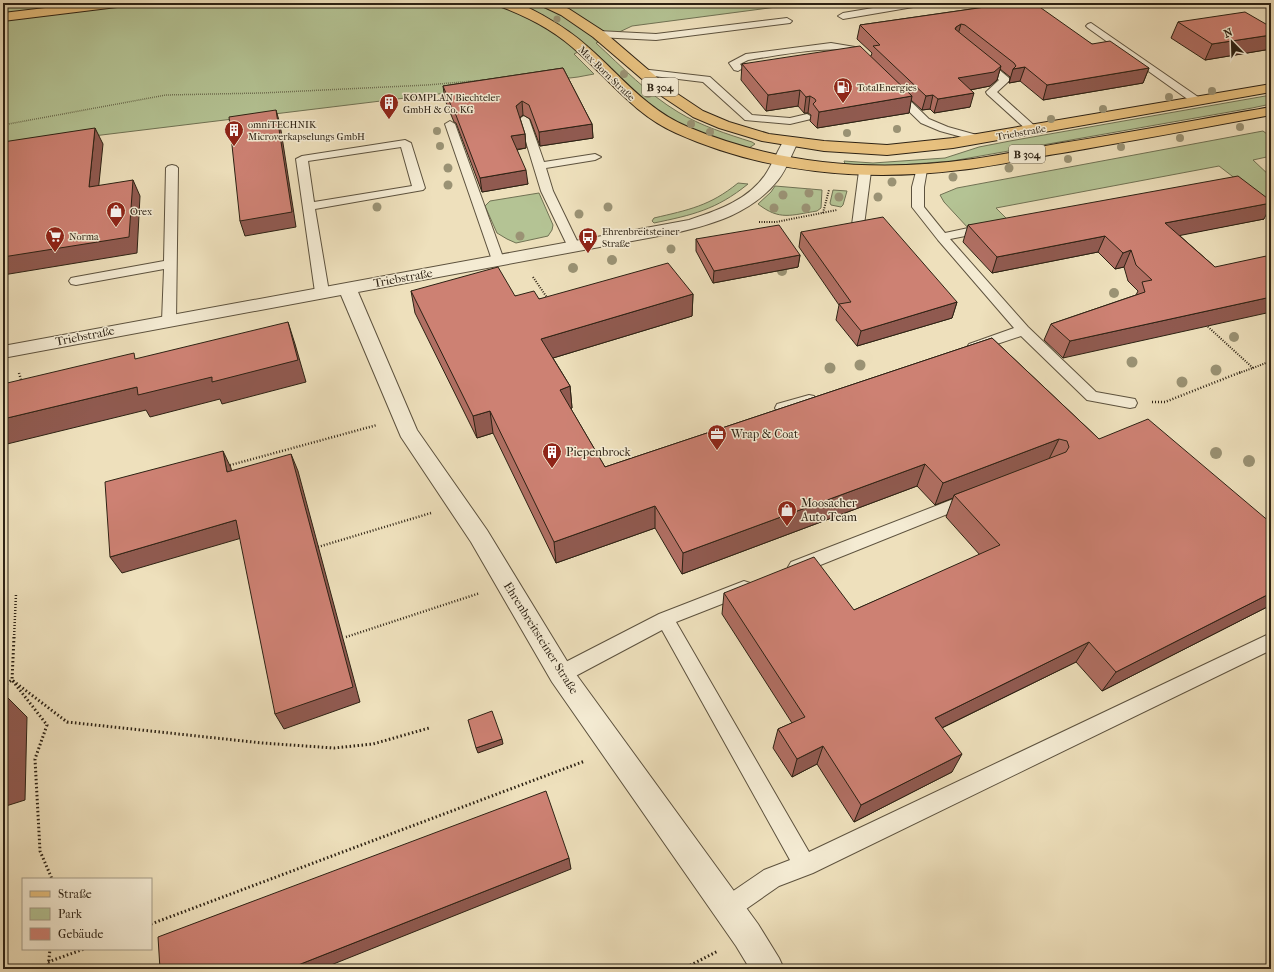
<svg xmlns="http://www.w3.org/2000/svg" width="1274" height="972" viewBox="0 0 1274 972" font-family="'IM FELL French Canon',serif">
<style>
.green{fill:#b4c394;stroke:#707254}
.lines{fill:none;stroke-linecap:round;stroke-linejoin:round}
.lane-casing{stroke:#5d523e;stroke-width:2}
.street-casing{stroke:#5d523e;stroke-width:2}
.primary-casing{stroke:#2d2214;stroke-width:2}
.path-far3{stroke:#2d2214;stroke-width:1.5;stroke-dasharray:0.5 1.5;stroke-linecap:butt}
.path-far2{stroke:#2d2214;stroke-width:2;stroke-dasharray:1 1.5;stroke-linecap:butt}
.path-far1{stroke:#2d2214;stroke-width:2.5;stroke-dasharray:1 2;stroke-linecap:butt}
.path{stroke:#2d2214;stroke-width:3;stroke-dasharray:1.5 2.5;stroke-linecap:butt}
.lane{fill:#f4ebd3;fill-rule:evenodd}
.street{fill:#f4ebd3;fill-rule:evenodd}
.primary{fill:#e7c07e;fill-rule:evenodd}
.tree{fill:#9a9274}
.wall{fill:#b06f63;stroke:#2d2214}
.shaded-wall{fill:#905a50;stroke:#2d2214}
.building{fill:#cd8173;stroke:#2d2214}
.labels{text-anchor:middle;stroke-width:3;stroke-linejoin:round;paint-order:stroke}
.far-street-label{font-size:10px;fill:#2d2214;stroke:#f4ebd3}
.far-poi-label{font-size:10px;fill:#2d2214;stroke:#f4ebd3;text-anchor:start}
.shield{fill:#f4ebd3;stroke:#695e4d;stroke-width:1}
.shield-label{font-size:11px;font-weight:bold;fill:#2d2214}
.street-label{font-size:12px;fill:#2d2214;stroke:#f4ebd3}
.poi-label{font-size:12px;fill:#2d2214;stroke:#f4ebd3;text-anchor:start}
</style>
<rect width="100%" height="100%" fill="#eee0bc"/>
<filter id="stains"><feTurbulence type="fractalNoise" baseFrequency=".005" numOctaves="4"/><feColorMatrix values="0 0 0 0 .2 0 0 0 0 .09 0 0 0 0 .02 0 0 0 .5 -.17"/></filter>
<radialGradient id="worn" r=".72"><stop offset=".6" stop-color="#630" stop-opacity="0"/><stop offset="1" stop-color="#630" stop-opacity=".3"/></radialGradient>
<g class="green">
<path d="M3 3H807L632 26 596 43C622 67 648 94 678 112 701 126 727 134 752 142L755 144 749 148C714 138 678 127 649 104 627 86 610 64 588 47L574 54 594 74 578 77 3 147Z"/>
<polygon points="1271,95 1271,104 1252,108 952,161 886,166 845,164 844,161 873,163 945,158 979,147 1010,141"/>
<polygon points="1263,131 1271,137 1271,156 1253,160 1271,177 1271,206 1219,166 996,208 1009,221 969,229 944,202 940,195 957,188"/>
<path d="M738 183 748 184C716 210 692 215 654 223L652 221 654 218C688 210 710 206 738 183Z"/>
<path d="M775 186 822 190 821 208 817 211C791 215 780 221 758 204L771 192Z"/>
<polygon points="833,190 847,191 843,205 841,207 831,205 830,203"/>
<polygon points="539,193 553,225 552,230 548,236 516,243 507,239 497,233 485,206 490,201"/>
</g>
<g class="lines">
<defs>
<g id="lane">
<polygon points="903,3 923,3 919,6 843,19 838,16 843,13"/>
<polygon points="787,18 792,21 790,23 656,40 598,37 593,34 598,31 656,34"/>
<polygon points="1091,23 1201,99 1202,101 1201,103 1193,103 1088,28 1086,26 1088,24"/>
<path d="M831 43 855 47 868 60 863 63C856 61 855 54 849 52 834 44 768 57 748 60L740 64 743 68 738 71 734 70 729 63 746 54Z"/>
<polygon points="982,57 985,58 1009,78 1010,80 997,92 1037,128 1038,130 1037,132 1029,132 987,94 986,92 999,80 979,62 977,60"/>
<polygon points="641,69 710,77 752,115 790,118 807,114 812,117 811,119 790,124 745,120 703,82 637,74 636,72"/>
<polygon points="895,89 899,90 929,119 948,127 984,137 985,139 980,142 940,131 921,123 891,94 890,92"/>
<polygon points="524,116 529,119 544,162 595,154 601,157 595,160 546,168 553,191 580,247 578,250 570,250 568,247 541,191 519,119"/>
<polygon points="450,121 455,124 504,260 502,263 494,263 492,260 445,124"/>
<path d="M405 140 411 143 425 188 423 190 315 209 329 292 327 295 322 296 317 295 315 292 296 159 302 156ZM401 147 412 186 314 202 308 161Z"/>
<polygon points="172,165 176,166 178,168 176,321 174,324 169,325 164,324 162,321 164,269 76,285 71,284 69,281 71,278 76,277 164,261 166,168 168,166"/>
<polygon points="921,167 925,168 927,170 924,187 924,207 945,233 987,224 991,225 993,228 991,231 950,239 1028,327 1096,392 1135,399 1137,403 1135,407 1130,408 1087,400 1021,336 979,350 974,352 969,350 967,347 969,344 1014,328 938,240 912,207 912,187 917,168"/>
<polygon points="865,168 869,169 871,171 864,225 862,228 854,228 852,225 859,171 861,169"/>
<polygon points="809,395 814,396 816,400 814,404 782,413 777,412 775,408 777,404"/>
<polygon points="969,493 975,495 977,499 975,503 803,572 797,574 791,572 788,567 791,562"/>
<polygon points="744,581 750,583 753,588 750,593 676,622 809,852 1271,633 1271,650 813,873 779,886 736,916 728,919 720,916 717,908 720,900 764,870 790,860 662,630 568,680 561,682 554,680 552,674 554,668 659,614"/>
</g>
<path id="street" d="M790 137 795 139 798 142C791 155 787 169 778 180 752 213 714 224 675 233L358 292 417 430 487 530 570 666 758 924 779 958 784 969H750L736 946 552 682 471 542 401 437 341 295 3 358V346L689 220C717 211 751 199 767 172 774 161 778 149 785 139Z"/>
<g id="primary">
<polygon points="87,3 123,3 121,6 117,7 3,21 3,13"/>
<path d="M497 3C502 3 508 2 513 3 523 4 535 11 544 16 560 25 575 35 588 47 620 75 647 110 688 127 779 165 875 173 973 159 1003 155 1032 148 1062 143 1132 132 1201 119 1271 107V115C1201 128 1132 141 1062 153 1028 158 995 166 960 170 864 182 765 173 676 133 637 116 611 82 580 54 557 32 529 17 499 6Z"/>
<polygon points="540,3 556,3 569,9 603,31 673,91 703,111 729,122 769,134 824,141 887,145 953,138 1271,84 1271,92 953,148 887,155 824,151 762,141 719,128 693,117 663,97 593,37 561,15 542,6"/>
</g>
</defs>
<use href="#lane" class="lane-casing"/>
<use href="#street" class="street-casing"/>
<use href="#primary" class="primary-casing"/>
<polyline class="path-far3" points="3,125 166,95 262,93 427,85 495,79"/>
<g class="path-far2">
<polyline points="1263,212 1271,218"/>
<polyline points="823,213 829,190"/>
<polyline points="759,222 776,222 837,210"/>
<polyline points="533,277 548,299"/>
<polyline points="1206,325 1253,368 1239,373"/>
<polyline points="1253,368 1271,361"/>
</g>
<g class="path-far1">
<polyline points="19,373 22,383"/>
<polyline points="1152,402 1165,402 1241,372"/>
<polyline points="227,466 377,425"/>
<polyline points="318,547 431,513"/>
<polyline points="346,637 480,593"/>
<polyline points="14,638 16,594"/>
</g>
<g class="path">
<polyline points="14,637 12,680 47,725 35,759 40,851 52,879"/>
<polyline points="3,686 12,680 67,722 262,743 334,748 373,744 429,728"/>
<polyline points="151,924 585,761"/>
<polyline points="48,962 84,949"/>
<polyline points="48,969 50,949"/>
<polyline points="683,969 718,951"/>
</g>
<use href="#lane" class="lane"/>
<use href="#street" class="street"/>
<use href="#primary" class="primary"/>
</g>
<g class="tree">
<circle cx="557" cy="19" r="3.5"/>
<circle cx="624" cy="74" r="4"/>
<circle cx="1212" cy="91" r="4"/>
<circle cx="648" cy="94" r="4"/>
<circle cx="1169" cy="97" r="4"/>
<circle cx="1103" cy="109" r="4"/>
<circle cx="1051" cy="119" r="4"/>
<circle cx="691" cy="124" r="4"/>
<circle cx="1240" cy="127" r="4"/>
<circle cx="897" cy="129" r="4"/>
<circle cx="437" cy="131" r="4"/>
<circle cx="710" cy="132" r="4"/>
<circle cx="847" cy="133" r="4"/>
<circle cx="1180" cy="138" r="4"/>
<circle cx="440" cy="146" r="4"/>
<circle cx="1121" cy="147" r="4"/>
<circle cx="1068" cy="159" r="4"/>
<circle cx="448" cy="168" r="4.5"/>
<circle cx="1009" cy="168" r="4.5"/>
<circle cx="953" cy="177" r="4.5"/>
<circle cx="892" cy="182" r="4.5"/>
<circle cx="448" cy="185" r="4.5"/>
<circle cx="809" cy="193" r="4.5"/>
<circle cx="783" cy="195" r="4.5"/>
<circle cx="839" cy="197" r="4.5"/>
<circle cx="878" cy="197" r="4.5"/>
<circle cx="377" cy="207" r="4.5"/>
<circle cx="608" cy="207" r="4.5"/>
<circle cx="774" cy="208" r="4.5"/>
<circle cx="806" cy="208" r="4.5"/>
<circle cx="579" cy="214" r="4.5"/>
<circle cx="520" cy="236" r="4.5"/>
<circle cx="671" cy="249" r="4.5"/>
<circle cx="612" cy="260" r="5"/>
<circle cx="573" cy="268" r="5"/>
<circle cx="782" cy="271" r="5"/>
<circle cx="1114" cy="293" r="5"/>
<circle cx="1234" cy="337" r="5"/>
<circle cx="1132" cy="362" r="5.5"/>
<circle cx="860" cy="365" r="5.5"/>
<circle cx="830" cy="368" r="5.5"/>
<circle cx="1216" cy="370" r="5.5"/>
<circle cx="1182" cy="382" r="5.5"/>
<circle cx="1216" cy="453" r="6"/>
<circle cx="1249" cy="461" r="6"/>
</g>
<g class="wall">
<polygon points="1013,3 1092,44 1149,68 1143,83 1043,100 1020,81 1009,83 1010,78 1010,77 1000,69 997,80 990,86 970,90 970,107 934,113 930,109 922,110 911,100 909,113 817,128 810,121 811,115 808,113 804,113 798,106 766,111 741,80 742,64 871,56 872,53 857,39 860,25"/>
<polygon points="1178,22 1271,27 1271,49 1205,60 1171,38"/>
<polygon points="563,68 592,124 593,138 540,146 530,119 523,115 520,118 525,134 526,148 517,150 528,184 482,192 456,123 454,122 445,100 443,86"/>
<polygon points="1264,219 1179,235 1215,267 1063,358 1044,340 1051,324 1136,295 1138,291 1128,281 1124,267 1115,269 1098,252 992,273 963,242 968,225"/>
<polygon points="801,232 957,302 952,318 857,346 836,320 839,305 799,247"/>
<polygon points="696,239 800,255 798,267 713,283 696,251"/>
<polygon points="411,291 515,296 539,299 693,294 692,316 553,358 570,386 572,408 571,409 605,467 992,338 1099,439 1271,523 1271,605 1102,691 1076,662 942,728 952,772 854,822 817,764 792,777 773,748 778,729 792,723 722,614 724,593 854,610 980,555 946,517 953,498 935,505 917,486 682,574 655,528 556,563 493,433 477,438 415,313"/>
</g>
<g class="shaded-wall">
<polygon points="961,24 957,38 952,41 956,27"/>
<polygon points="1271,35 1271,49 1205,60 1212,44"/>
<polygon points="1001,66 997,80 990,86 954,93 958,78"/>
<polygon points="1025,67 1020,81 1009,83 1013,69"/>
<polygon points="1149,68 1143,83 1043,100 1047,85"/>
<polygon points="800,90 798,106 766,111 768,95"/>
<polygon points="974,93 970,107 934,113 938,99"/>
<polygon points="933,95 930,109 922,110 926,96"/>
<polygon points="810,96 808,113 804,113 806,97"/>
<polygon points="912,96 909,113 817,128 819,112"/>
<polygon points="522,101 523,115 518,119 516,106"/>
<polygon points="276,110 280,124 296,227 245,236 240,221"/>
<polygon points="592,124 593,138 540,146 539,132"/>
<polygon points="95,128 103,144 97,203 89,187"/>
<polygon points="525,134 526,148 512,150 511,136"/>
<polygon points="526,170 528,184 482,192 480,178"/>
<polygon points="133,180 140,196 137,253 3,275 3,257"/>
<polygon points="1271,203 1271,205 1264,219 1157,240 1165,223"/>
<polygon points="1105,236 1098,252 992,273 997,257"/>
<polygon points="1131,250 1124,267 1115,269 1123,253"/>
<polygon points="800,255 798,267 713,283 714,271"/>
<polygon points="693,294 692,316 543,361 541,339"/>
<polygon points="1271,297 1271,312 1063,358 1070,341"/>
<polygon points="957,302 952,318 857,346 861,331"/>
<polygon points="288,322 295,344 306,382 222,404 220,399 150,417 146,410 3,445 3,419 137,387 212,377"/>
<polygon points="570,386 572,408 562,412 560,390"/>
<polygon points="490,411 493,433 477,438 473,416"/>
<polygon points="1059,439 1048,461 954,495 953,498 935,505 943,483"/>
<polygon points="223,451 231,468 235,489 227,472"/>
<polygon points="291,454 298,471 360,702 284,729 275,714"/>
<polygon points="925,464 917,486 682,574 683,553"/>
<polygon points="655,506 655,528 556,563 554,542"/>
<polygon points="236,520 245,537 122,573 110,557"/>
<polygon points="1271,593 1271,605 1102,691 1116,672"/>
<polygon points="1089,642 1076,662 925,736 935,718"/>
<polygon points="3,693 27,717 25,800 6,806 3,881"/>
<polygon points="502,739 503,744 478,753 476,748"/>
<polygon points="823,746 817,764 792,777 797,759"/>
<polygon points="962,754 952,772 854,822 861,805"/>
<polygon points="569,858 571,869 321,969 288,969"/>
</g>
<g class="building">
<polygon points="1013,3 1034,3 1092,44 1110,41 1149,68 1047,85 1025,67 1013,69 1016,66 1014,63 965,25 961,24 956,27 955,29 1001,66 994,72 958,78 974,93 938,99 933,95 926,96 873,46 880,45 860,25"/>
<polygon points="1245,12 1271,27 1271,35 1212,44 1178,22"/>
<polygon points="860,46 912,96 819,112 813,104 816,101 815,99 810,96 806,97 800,90 768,95 742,64"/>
<polygon points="563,68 592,124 539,132 529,105 522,101 516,106 525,134 511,136 526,170 480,178 454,110 452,108 443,86"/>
<polygon points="276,110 292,212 240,221 229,117"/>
<polygon points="95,128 89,187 133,180 129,237 3,257 3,142"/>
<polygon points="1238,176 1271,201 1271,203 1165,223 1215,267 1271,255 1271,297 1070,341 1051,324 1145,292 1142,282 1152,280 1136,265 1131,250 1123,253 1105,236 997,257 968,225"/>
<polygon points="883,217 957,302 861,331 839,304 851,302 801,232"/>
<polygon points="779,225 800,255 714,271 696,239"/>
<polygon points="668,263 693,294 541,339 570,386 560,390 605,467 992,338 1099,439 1148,419 1271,523 1271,593 1116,672 1089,642 935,718 962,754 861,805 823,746 797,759 778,729 805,717 724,593 814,557 854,610 1000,545 954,495 1066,452 1069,447 1067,441 1059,439 943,483 925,464 683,553 655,506 554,542 490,411 473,416 411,291 498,267 515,296 534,291 539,299"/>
<polygon points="288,322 298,360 212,382 212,377 138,395 137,387 3,419 3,384 134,353 135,359"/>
<polygon points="223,451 227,472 291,454 353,687 275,714 236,520 110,557 105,482"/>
<polygon points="492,711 502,739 476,748 468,720"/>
<polygon points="546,791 569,858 288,969 160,969 158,937"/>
</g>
<defs>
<symbol id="fuel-pin" viewBox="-11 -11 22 30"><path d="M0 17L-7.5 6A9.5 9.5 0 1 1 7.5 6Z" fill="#8f2418" stroke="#f4ebd3"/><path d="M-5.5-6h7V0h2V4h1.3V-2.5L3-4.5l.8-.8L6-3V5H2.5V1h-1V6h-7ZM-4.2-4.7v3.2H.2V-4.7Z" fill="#fff"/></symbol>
<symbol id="building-pin" viewBox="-11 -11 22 30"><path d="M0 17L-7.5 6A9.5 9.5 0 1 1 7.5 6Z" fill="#8f2418" stroke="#f4ebd3"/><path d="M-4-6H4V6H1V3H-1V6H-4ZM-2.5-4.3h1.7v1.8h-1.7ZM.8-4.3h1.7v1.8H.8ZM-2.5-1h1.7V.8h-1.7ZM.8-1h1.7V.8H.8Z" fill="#fff"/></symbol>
<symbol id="shop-pin" viewBox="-11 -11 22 30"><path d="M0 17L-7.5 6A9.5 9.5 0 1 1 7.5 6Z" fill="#8f2418" stroke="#f4ebd3"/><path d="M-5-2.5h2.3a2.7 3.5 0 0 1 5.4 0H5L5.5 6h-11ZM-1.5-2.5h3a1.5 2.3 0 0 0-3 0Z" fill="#fff"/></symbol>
<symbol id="supermarket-pin" viewBox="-11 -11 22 30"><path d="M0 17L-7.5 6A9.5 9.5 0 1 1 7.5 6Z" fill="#8f2418" stroke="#f4ebd3"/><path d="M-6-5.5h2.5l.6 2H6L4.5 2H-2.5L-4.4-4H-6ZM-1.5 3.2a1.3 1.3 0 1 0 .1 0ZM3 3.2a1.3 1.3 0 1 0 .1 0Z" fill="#fff"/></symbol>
<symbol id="bus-pin" viewBox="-11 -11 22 30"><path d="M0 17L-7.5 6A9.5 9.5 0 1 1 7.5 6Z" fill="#8f2418" stroke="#f4ebd3"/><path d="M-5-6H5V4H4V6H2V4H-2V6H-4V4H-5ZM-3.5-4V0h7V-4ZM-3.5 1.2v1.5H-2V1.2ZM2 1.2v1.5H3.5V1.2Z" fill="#fff"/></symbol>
<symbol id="office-pin" viewBox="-11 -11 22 30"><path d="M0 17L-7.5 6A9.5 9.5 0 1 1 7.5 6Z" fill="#8f2418" stroke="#f4ebd3"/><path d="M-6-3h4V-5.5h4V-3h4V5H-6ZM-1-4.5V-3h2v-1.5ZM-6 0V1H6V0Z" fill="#fff"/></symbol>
</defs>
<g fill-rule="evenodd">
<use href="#fuel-pin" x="832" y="76" width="22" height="30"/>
<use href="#building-pin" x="378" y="92" width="22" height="30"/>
<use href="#building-pin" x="223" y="119" width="22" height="30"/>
<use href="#shop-pin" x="105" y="200" width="22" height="30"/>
<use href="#supermarket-pin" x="44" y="225" width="22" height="30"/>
<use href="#bus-pin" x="577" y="226" width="22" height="30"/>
<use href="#office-pin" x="706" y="423" width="22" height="30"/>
<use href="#building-pin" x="541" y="441" width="22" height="30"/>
<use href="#shop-pin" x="776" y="499" width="22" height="30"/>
</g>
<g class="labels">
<g class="far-street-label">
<text transform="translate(607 73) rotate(44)" y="4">Max-Born-Straße</text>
<text transform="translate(1021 132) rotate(-10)" y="4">Triebstraße</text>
</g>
<g class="far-poi-label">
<text x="857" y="91">TotalEnergies</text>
<text x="403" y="101">KOMPLAN Biechteler<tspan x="403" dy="12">GmbH &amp; Co. KG</tspan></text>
<text x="248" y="128">omniTECHNIK<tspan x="248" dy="12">Microverkapselungs GmbH</tspan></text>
<text x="130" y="215">Orex</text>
<text x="602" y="235">Ehrenbreitsteiner<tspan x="602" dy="12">Straße</tspan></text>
<text x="69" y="240">Norma</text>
</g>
<g class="shield">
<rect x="642" y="78" width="36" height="18" rx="3"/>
<rect x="1009" y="145" width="36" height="18" rx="3"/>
</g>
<g class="shield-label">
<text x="660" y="91">B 304</text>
<text x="1027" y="158">B 304</text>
</g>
<g class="street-label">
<text transform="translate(403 278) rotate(-10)" y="4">Triebstraße</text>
<text transform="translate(85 336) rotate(-11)" y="4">Triebstraße</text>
<text transform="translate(541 638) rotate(58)" y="4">Ehrenbreitsteiner Straße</text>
</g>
<g class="poi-label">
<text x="731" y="438">Wrap &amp; Coat</text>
<text x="566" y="456">Piepenbrock</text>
<text x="801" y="507">Moosacher<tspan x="801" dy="14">Auto Team</tspan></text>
</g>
</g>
<rect width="1274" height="972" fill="none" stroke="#eee0bc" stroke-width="16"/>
<rect x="4" y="4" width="1266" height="964" fill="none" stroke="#2d2214" stroke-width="2"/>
<rect x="8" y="8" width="1258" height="956" fill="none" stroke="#2d2214"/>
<rect x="22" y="878" width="130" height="72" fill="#f4ebd3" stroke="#a49b87"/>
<rect x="30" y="891" width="20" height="6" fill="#e7c07e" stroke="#a49b87"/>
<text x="58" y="898" font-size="12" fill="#2d2214">Straße</text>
<rect x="30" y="908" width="20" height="12" fill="#b4c394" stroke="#a49b87"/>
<text x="58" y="918" font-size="12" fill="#2d2214">Park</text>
<rect x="30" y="928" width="20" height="12" fill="#cd8173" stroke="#a49b87"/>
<text x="58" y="938" font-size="12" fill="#2d2214">Gebäude</text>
<g transform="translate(1232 42) rotate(337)" stroke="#f4ebd3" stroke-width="3" paint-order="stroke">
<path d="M0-3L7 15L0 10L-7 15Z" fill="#2d2214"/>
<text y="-6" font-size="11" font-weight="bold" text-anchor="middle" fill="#2d2214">N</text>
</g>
<rect width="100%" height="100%" filter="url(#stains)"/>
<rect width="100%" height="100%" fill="url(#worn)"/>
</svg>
